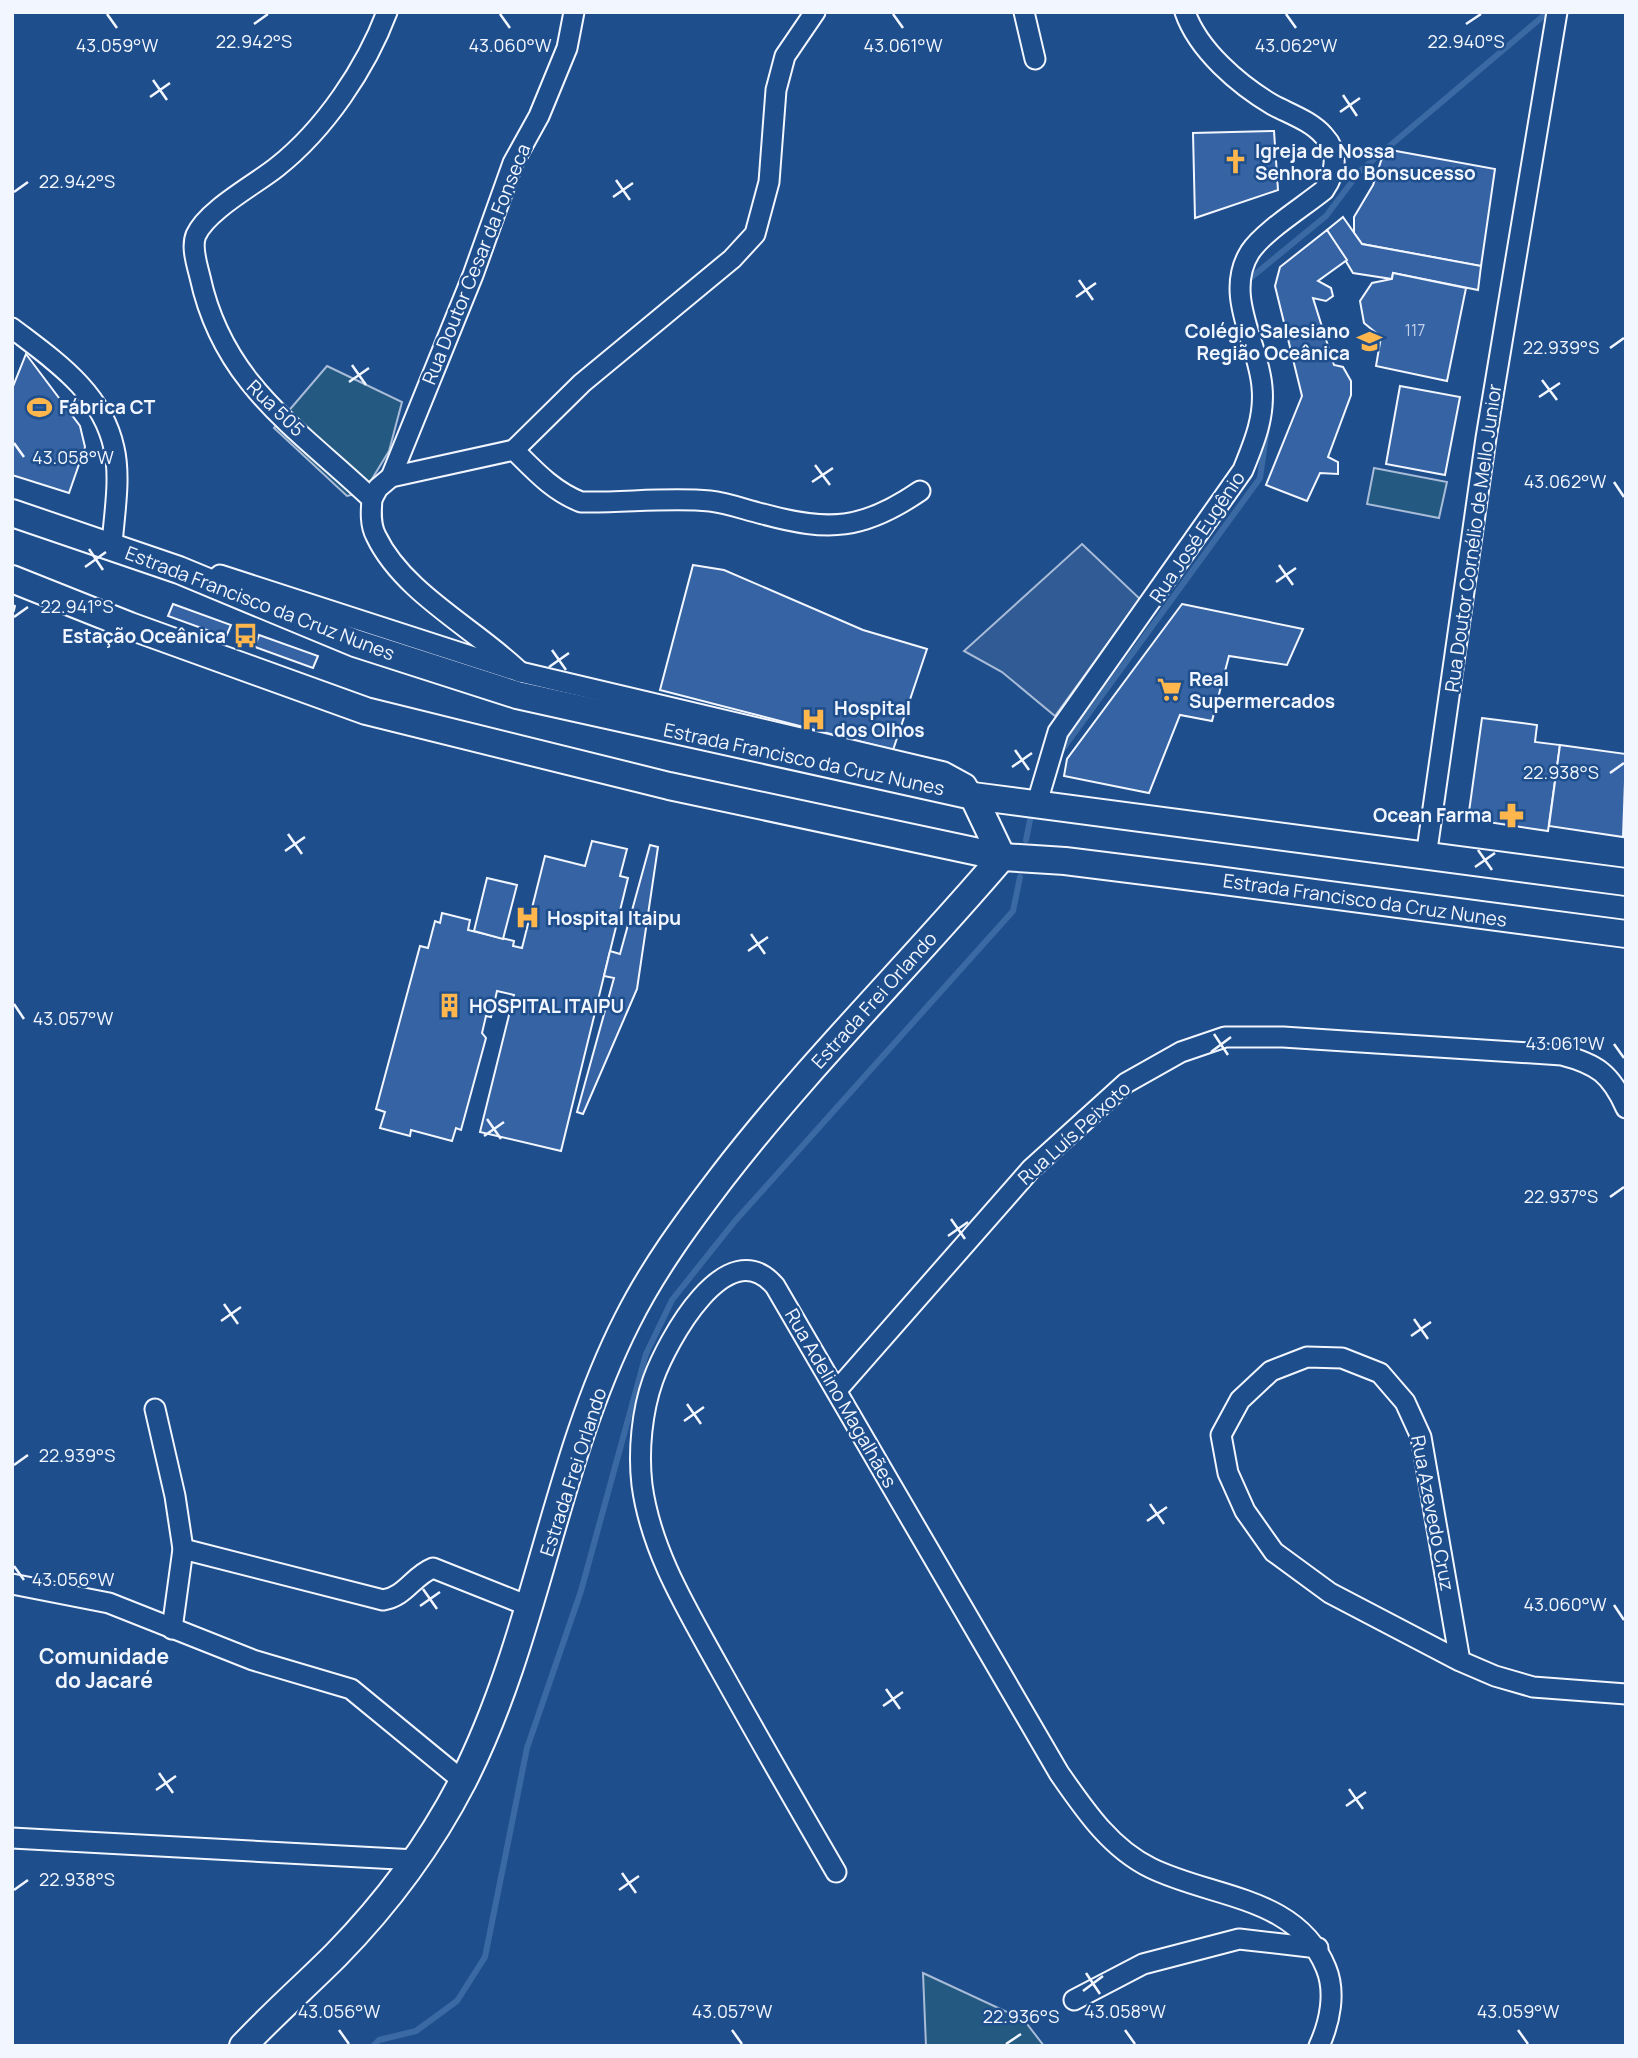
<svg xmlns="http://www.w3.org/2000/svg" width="1638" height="2058" viewBox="0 0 1638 2058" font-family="Manrope,sans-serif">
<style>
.green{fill:#245a82;stroke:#a8bbd7;stroke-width:2}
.parking{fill:#305b95;stroke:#a8bbd7;stroke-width:2}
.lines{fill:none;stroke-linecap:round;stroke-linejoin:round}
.stream{stroke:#3b69a3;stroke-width:6}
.building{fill:#3563a3;stroke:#f2f6ff;stroke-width:2}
.street-casing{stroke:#f2f6ff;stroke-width:23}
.secondary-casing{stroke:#f2f6ff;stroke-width:30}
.street{stroke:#1f4e8c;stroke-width:19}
.secondary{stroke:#1f4e8c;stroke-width:26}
.fence{stroke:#f2f6ff;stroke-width:2;stroke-dasharray:9 3.5;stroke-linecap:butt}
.ticks{fill:none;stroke:#f2f6ff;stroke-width:2.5}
.labels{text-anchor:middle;stroke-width:5;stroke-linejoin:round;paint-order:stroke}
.number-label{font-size:16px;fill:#c3d1e8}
.poi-label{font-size:19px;font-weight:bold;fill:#f2f6ff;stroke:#1f4e8c;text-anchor:start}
.street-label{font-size:19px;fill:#f2f6ff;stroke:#1f4e8c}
.neighbourhood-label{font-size:21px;font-weight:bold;fill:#f2f6ff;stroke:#1f4e8c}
.ticks-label{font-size:18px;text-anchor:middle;fill:#f2f6ff;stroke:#1f4e8c;stroke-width:5;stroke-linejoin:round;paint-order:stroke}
</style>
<rect width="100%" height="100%" fill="#1f4e8c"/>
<g class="green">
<polygon points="327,366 402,402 389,451 364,492 347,496 274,428"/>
<polygon points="1374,468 1447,482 1439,518 1367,504"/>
<polygon points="923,1973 1024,2020 1044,2046 926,2046"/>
</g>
<polygon class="parking" points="1082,544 1140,599 1055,716 1002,672 964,651"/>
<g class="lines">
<g class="stream">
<polyline points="1248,285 1248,280 1326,216 1360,171 1548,12"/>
<polyline points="1255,322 1264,355"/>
<polyline points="1059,754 1260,478 1267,428"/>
<polyline points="1026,840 1032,810"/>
<polyline points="373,2046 379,2040 416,2031 457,2001 485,1957 527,1748 581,1591 646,1354 672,1300 735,1221 1013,911 1020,877"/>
</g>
</g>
<g class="building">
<polygon points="1274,131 1278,190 1195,218 1193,133"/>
<polygon points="1385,149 1495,169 1481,266 1362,244 1354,233 1354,217 1373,185"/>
<polygon points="1343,217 1362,244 1481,266 1478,290 1393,273 1392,279 1353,273 1327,230"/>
<polygon points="1327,230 1347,260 1318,281 1331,288 1333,296 1326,301 1313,298 1334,365 1343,367 1351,381 1351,395 1328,457 1338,462 1338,474 1320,473 1307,501 1266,485 1302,396 1275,286 1280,267"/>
<polygon points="1393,273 1466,288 1447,381 1376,366 1381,337 1364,323 1360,301 1372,283 1392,279"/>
<polygon points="26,354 80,426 85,447 69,493 12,475 12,389"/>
<polygon points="1400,386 1460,397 1445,475 1386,464"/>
<polygon points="693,565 724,570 863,630 927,649 893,750 660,690"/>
<polygon points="173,604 231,625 226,637 168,616"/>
<polygon points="1182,604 1303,629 1287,665 1229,656 1212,721 1180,715 1149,793 1064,776 1067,759"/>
<polygon points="259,635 318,656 313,668 255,647"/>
<polygon points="1482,718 1537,725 1535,742 1560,745 1548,831 1468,819"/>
<polygon points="1560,745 1626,754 1623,837 1549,826"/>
<polygon points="592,841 627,849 620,876 628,878 561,1151 480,1132 514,995 497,991 491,1017 486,1016 482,1033 486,1038 461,1130 456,1128 452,1141 411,1130 410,1136 380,1128 385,1112 376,1109 420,946 428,948 435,921 440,923 442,913 470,920 468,930 514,941 513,946 522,948 545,856 585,866"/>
<polygon points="650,845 658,847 637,989 583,1114 577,1112 614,978 604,976 610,951 620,954"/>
<polygon points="487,878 517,885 503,939 474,931"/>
</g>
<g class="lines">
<defs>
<g id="street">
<path d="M387 12C366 68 325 129 277 167 256 184 207 210 196 235 191 247 197 265 200 277 223 384 297 428 372 499 371 511 370 525 376 536 403 593 476 629 520 672"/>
<polyline points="1024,12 1035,59"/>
<path d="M12 328C55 361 102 392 114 448 121 478 114 515 112 545"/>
<polyline points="514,450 582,383 732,259 755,234 769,182 776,90 785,56 815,12"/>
<polyline points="391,477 473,275 513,163 539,116 567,48 574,12"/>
<path d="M372 499 378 488 391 477 514 450C535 471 553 491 581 502 623 503 668 497 710 501 728 503 746 510 763 514 829 532 863 530 920 491"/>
<polyline points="220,575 520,672 944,772 966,784 973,796"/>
<path d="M1036 806 1058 732 1243 470C1254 443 1265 417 1262 387 1259 344 1223 295 1250 252 1264 231 1303 207 1324 190 1336 173 1339 152 1324 136 1311 121 1290 114 1273 105 1239 85 1198 50 1185 12"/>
<polyline points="1426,857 1486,438 1557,12"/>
<path d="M837 1390 1031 1169 1126 1083 1181 1052 1225 1037H1283L1562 1055C1597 1064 1611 1074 1626 1108"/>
<polyline points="155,1409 175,1496 183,1549 172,1629"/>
<path d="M183 1549 383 1600C405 1597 413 1576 433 1568L531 1607"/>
<polyline points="12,1584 109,1603 253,1660 351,1689 463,1781"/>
<polyline points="1460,1661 1421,1437 1405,1402 1380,1373 1342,1358 1307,1357 1271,1371 1240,1400 1221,1435 1228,1473 1245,1511 1274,1552 1330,1593 1460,1661 1495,1676 1533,1687 1626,1694"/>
<polyline points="12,1838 416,1860"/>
<path d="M836 1872C797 1805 758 1737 720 1669 688 1611 651 1552 642 1485 638 1451 642 1411 653 1380 667 1341 727 1230 775 1286L1059 1773C1084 1809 1110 1848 1151 1868 1212 1898 1297 1896 1326 1968 1336 1992 1330 2022 1319 2046"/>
<polyline points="1074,2000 1143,1964 1239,1939 1318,1948"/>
</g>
<g id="secondary">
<polyline points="12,513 179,570 355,643 517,695 973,796 1626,882"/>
<polyline points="12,579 130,626 366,711 669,786 1002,857 1065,861 1209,879 1626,934"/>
<polyline points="973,796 1002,857"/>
<path d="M243 2046C273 2014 305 1986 336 1955 386 1904 430 1845 463 1781 537 1635 554 1465 627 1321 653 1269 687 1223 722 1177 809 1064 910 965 1002 857"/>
</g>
</defs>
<use href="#street" class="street-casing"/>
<use href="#secondary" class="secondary-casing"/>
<use href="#street" class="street"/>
<use href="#secondary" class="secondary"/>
<polyline class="fence" points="12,605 15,606 12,618"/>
</g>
<path class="ticks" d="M107 14 117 28M500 14 510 28M893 14 903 28M1286 14 1296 28M254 24 268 14M1466 24 1481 14M153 80 167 100M1343 95 1357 116M150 97 170 83M1340 112 1360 98M616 180 630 200M14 192 28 182M613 197 633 183M1079 280 1093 300M1076 297 1096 283M1610 348 1624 338M352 365 366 385M1542 380 1557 400M349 382 369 368M1539 397 1560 383M14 443 24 457M815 465 830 485M812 482 833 468M1614 482 1624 497M89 549 103 570M1279 565 1293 585M85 567 106 552M1276 582 1296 568M14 617 28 607M552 650 566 670M549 667 569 653M1015 750 1029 770M1012 767 1032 753M1610 773 1624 763M288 834 302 854M1478 850 1492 870M285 851 305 837M1475 867 1495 853M751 934 765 954M748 951 768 937M14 1004 24 1019M1214 1034 1228 1055M1614 1044 1624 1058M1211 1052 1231 1037M487 1119 501 1139M484 1136 504 1122M1610 1197 1624 1187M951 1219 965 1239M948 1236 968 1222M224 1304 238 1324M1414 1319 1428 1339M221 1321 241 1307M1411 1336 1431 1322M687 1404 701 1424M684 1421 704 1407M14 1465 28 1455M1150 1504 1164 1524M1147 1521 1167 1507M14 1566 24 1580M423 1589 437 1609M1614 1605 1624 1620M420 1606 440 1592M886 1689 900 1709M883 1706 903 1692M159 1773 173 1793M1349 1789 1363 1809M156 1790 176 1776M1346 1806 1366 1792M622 1873 636 1893M14 1890 28 1880M619 1890 639 1876M1086 1973 1100 1994M1083 1991 1103 1976M339 2030 349 2044M732 2030 742 2044M1125 2030 1135 2044M1518 2030 1528 2044M1006 2044 1021 2034"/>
<defs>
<symbol id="church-bare" viewBox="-9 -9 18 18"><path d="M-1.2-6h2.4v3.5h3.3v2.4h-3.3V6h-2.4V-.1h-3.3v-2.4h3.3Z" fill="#ffb74d" stroke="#1f4e8c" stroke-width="2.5" paint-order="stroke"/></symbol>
<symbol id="school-bare" viewBox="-9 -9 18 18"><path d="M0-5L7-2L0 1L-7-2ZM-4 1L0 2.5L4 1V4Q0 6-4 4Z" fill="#ffb74d" stroke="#1f4e8c" stroke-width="2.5" paint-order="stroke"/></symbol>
<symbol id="stadium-bare" viewBox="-9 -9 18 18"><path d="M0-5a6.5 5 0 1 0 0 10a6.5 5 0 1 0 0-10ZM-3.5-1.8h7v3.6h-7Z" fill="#ffb74d" stroke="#1f4e8c" stroke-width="2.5" paint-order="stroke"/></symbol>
<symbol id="bus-bare" viewBox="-9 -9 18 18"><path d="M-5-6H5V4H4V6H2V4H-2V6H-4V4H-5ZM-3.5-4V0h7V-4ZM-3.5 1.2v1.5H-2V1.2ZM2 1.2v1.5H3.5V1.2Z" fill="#ffb74d" stroke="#1f4e8c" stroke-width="2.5" paint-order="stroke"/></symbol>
<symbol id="supermarket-bare" viewBox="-9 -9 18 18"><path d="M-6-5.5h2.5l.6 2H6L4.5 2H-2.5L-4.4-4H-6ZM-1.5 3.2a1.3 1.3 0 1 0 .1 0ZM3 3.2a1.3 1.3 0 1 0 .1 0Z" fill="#ffb74d" stroke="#1f4e8c" stroke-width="2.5" paint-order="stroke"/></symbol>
<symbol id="hospital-bare" viewBox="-9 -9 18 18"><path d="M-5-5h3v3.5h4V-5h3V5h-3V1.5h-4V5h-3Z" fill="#ffb74d" stroke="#1f4e8c" stroke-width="2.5" paint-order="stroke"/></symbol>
<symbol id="pharmacy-bare" viewBox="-9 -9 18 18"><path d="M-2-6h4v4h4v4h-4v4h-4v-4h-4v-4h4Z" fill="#ffb74d" stroke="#1f4e8c" stroke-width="2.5" paint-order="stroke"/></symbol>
<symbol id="building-bare" viewBox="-9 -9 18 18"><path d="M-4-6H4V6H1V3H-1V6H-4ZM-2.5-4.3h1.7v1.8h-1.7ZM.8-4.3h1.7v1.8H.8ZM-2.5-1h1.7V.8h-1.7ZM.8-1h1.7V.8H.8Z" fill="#ffb74d" stroke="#1f4e8c" stroke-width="2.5" paint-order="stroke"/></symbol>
</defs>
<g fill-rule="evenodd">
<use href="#church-bare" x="1218" y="144" width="35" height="35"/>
<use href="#school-bare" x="1352" y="324" width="35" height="35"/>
<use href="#stadium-bare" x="22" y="390" width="35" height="35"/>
<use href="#bus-bare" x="228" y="618" width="35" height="35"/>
<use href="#supermarket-bare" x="1152" y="672" width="35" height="35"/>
<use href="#hospital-bare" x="796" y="702" width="35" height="35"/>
<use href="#pharmacy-bare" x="1494" y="798" width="35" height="35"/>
<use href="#hospital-bare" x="510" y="900" width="35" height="35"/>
<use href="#building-bare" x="432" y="988" width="35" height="35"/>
</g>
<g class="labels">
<g class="number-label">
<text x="1415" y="336">117</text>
</g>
<g class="poi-label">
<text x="1255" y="158">Igreja de Nossa<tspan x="1255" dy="22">Senhora do Bonsucesso</tspan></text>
<text x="1350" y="338" text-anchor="end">Colégio Salesiano<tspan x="1350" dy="22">Região Oceânica</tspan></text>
<text x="59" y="414">Fábrica CT</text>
<text x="226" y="643" text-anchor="end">Estação Oceânica</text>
<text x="1189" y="686">Real<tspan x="1189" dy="22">Supermercados</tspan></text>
<text x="834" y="715">Hospital<tspan x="834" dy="22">dos Olhos</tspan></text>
<text x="1492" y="822" text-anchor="end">Ocean Farma</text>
<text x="547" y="925">Hospital Itaipu</text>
<text x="469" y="1013">HOSPITAL ITAIPU</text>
</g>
<g class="street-label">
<text transform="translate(476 264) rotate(-68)" y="7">Rua Doutor Cesar da Fonseca</text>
<text transform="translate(276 408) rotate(44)" y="7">Rua 505</text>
<text transform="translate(1197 537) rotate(-56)" y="7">Rua José Eugênio</text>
<text transform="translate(1473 538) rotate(-82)" y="7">Rua Doutor Cornélio de Mello Junior</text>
<text transform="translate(260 603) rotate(21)" y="7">Estrada Francisco da Cruz Nunes</text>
<text transform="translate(804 759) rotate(12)" y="7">Estrada Francisco da Cruz Nunes</text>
<text transform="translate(1365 900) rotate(8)" y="7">Estrada Francisco da Cruz Nunes</text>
<text transform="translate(874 1000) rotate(-48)" y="7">Estrada Frei Orlando</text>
<text transform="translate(1074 1133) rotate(-42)" y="7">Rua Luís Peixoto</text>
<text transform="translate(841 1398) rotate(60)" y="7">Rua Adelino Magalhães</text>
<text transform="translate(573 1472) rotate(-72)" y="7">Estrada Frei Orlando</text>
<text transform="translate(1433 1513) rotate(79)" y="7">Rua Azevedo Cruz</text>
</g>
<g class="neighbourhood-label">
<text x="104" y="1664">Comunidade<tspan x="104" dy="24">do Jacaré</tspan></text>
</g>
</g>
<g class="ticks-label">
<text x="254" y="48">22.942°S</text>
<text x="1466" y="48">22.940°S</text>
<text x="117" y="52">43.059°W</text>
<text x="510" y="52">43.060°W</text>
<text x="1296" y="52">43.062°W</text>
<text x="903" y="52">43.061°W</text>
<text x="77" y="188">22.942°S</text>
<text x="1561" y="354">22.939°S</text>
<text x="73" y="464">43.058°W</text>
<text x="1565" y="488">43.062°W</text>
<text x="77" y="613">22.941°S</text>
<text x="1561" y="779">22.938°S</text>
<text x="73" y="1025">43.057°W</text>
<text x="1565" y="1050">43.061°W</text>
<text x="1561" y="1203">22.937°S</text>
<text x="77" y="1462">22.939°S</text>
<text x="73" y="1586">43.056°W</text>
<text x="1565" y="1611">43.060°W</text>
<text x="77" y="1886">22.938°S</text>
<text x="339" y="2018">43.056°W</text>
<text x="732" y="2018">43.057°W</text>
<text x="1125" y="2018">43.058°W</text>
<text x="1518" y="2018">43.059°W</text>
<text x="1021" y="2023">22.936°S</text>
</g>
<rect width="1638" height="2058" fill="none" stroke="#f2f6ff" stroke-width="28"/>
</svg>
